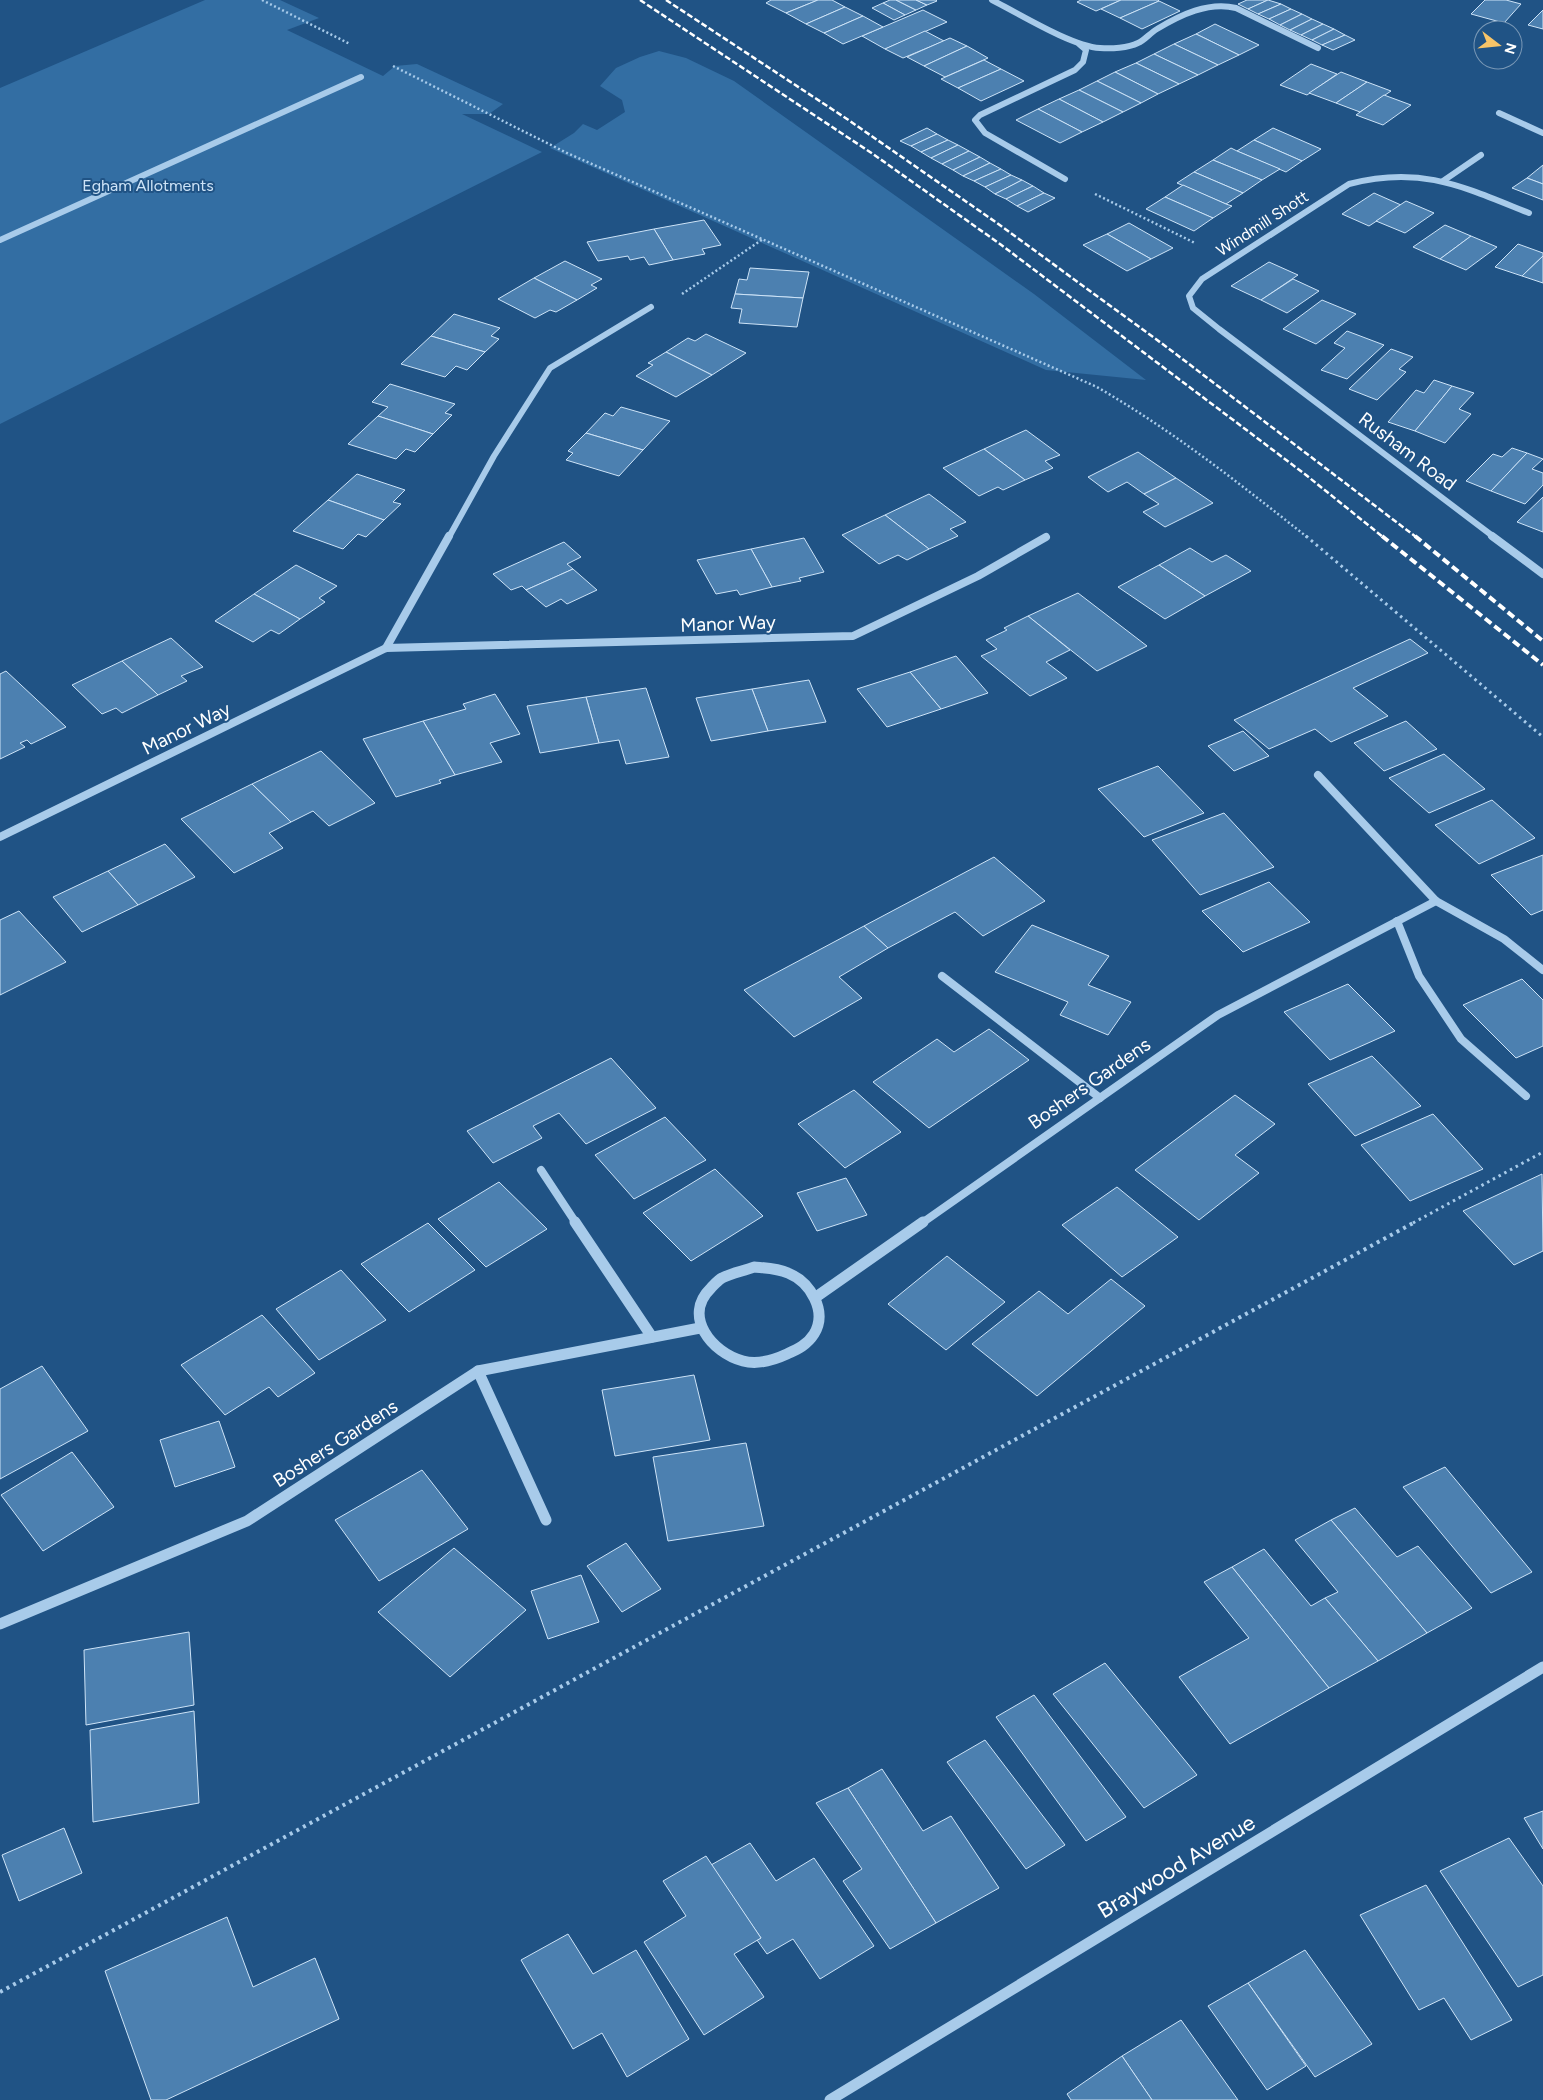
<svg xmlns="http://www.w3.org/2000/svg" width="1543" height="2100" viewBox="0 0 1543 2100" font-family="Figtree,sans-serif">
<style>
.green{fill:#336ea3}
.building{fill:#4c80b0;stroke:#cde3f7}
.lines{fill:none;stroke-linecap:round;stroke-linejoin:round}
.path-far2{stroke:#a8cbea;stroke-width:2.5;stroke-dasharray:2 2.5;stroke-linecap:butt}
.path-far1{stroke:#a8cbea;stroke-width:3;stroke-dasharray:2.5 4;stroke-linecap:butt}
.path{stroke:#a8cbea;stroke-width:4;stroke-dasharray:3 4.5;stroke-linecap:butt}
.minor-far2{stroke:#a8cbea;stroke-width:6}
.minor-far1{stroke:#a8cbea;stroke-width:8}
.minor{stroke:#a8cbea;stroke-width:11}
.rail-far1{stroke:#fff;stroke-width:2.5;stroke-dasharray:6 2.5;stroke-linecap:butt}
.rail{stroke:#fff;stroke-width:4;stroke-dasharray:8 4;stroke-linecap:butt}
.labels{text-anchor:middle;stroke-width:4;stroke-linejoin:round;paint-order:stroke}
.far-park-label{font-size:16px;fill:#cde3f7;stroke:#205385}
.far-street-label{font-size:16px;fill:#fff;stroke:#205385}
.street-label{font-size:19px;fill:#fff;stroke:#205385}
.near-street-label{font-size:22px;fill:#fff;stroke:#205385}
</style>
<rect width="100%" height="100%" fill="#205385"/>
<g class="green">
<polygon points="205,0 280,0 319,18 287,30 383,76 395,66 417,64 503,104 489,114 462,114 542,152 0,424 0,88"/>
<polygon points="659,51 686,58 734,81 1034,294 1146,380 1046,370 550,148 574,133 583,124 597,130 625,112 622,100 600,86 616,68 640,57"/>
</g>
<g class="building">
<polygon points="771,0 818,0 786,13 766,3"/>
<polygon points="818,0 832,0 845,7 806,24 786,13"/>
<polygon points="890,0 896,0 916,10 905,15 883,3"/>
<polygon points="896,0 916,0 927,5 916,10"/>
<polygon points="916,0 936,0 937,1 927,5"/>
<polygon points="1081,0 1121,0 1096,11 1077,2"/>
<polygon points="1121,0 1158,0 1159,1 1120,18 1101,9"/>
<polygon points="1247,0 1268,0 1248,9 1238,4"/>
<polygon points="1268,0 1281,4 1258,14 1248,9"/>
<polygon points="1485,0 1506,0 1521,4 1504,23 1471,14"/>
<polygon points="1159,1 1180,11 1142,29 1120,18"/>
<polygon points="883,3 905,15 894,20 872,8"/>
<polygon points="1281,4 1291,9 1269,19 1258,14"/>
<polygon points="845,7 863,16 824,33 806,24"/>
<polygon points="1291,9 1302,14 1280,25 1269,19"/>
<polygon points="923,10 947,22 885,49 862,36"/>
<polygon points="1543,10 1543,29 1528,25"/>
<polygon points="1302,14 1312,19 1290,30 1280,25"/>
<polygon points="863,16 883,27 843,44 824,33"/>
<polygon points="1312,19 1323,24 1301,35 1290,30"/>
<polygon points="1215,24 1259,45 1239,55 1196,34"/>
<polygon points="1323,24 1334,29 1312,40 1301,35"/>
<polygon points="1334,29 1345,35 1322,45 1312,40"/>
<polygon points="925,31 944,41 903,58 885,49"/>
<polygon points="1196,34 1239,55 1218,65 1174,44"/>
<polygon points="1345,35 1355,40 1333,50 1322,45"/>
<polygon points="950,38 967,46 924,66 907,57"/>
<polygon points="1174,44 1218,65 1198,75 1154,54"/>
<polygon points="967,46 988,58 945,77 924,66"/>
<polygon points="1154,54 1198,75 1179,84 1136,63"/>
<polygon points="984,60 1001,69 958,88 941,79"/>
<polygon points="1136,63 1179,84 1158,94 1115,72"/>
<polygon points="1311,64 1337,74 1307,95 1280,85"/>
<polygon points="1001,69 1024,81 981,101 958,88"/>
<polygon points="1115,72 1158,94 1141,103 1097,81"/>
<polygon points="1341,72 1367,82 1336,103 1309,93"/>
<polygon points="1097,81 1141,103 1123,112 1079,90"/>
<polygon points="1367,82 1391,91 1360,112 1336,103"/>
<polygon points="1079,90 1123,112 1103,122 1059,99"/>
<polygon points="1384,95 1411,105 1383,125 1356,115"/>
<polygon points="1059,99 1103,122 1082,132 1038,109"/>
<polygon points="1038,109 1082,132 1060,143 1016,120"/>
<polygon points="927,128 937,134 911,146 900,141"/>
<polygon points="1273,128 1321,149 1302,161 1254,140"/>
<polygon points="937,134 948,140 921,152 911,146"/>
<polygon points="948,140 958,145 931,158 921,152"/>
<polygon points="1254,140 1302,161 1286,172 1237,151"/>
<polygon points="958,145 969,151 942,164 931,158"/>
<polygon points="1231,148 1237,151 1280,169 1262,180 1213,160"/>
<polygon points="969,151 980,157 953,170 942,164"/>
<polygon points="980,157 990,163 963,176 953,170"/>
<polygon points="1213,160 1262,180 1243,193 1194,172"/>
<polygon points="990,163 1001,169 974,181 963,176"/>
<polygon points="1543,165 1543,184 1527,178"/>
<polygon points="1001,169 1011,175 985,187 974,181"/>
<polygon points="1194,172 1243,193 1226,204 1177,183"/>
<polygon points="1011,175 1022,180 995,194 985,187"/>
<polygon points="1527,178 1543,184 1543,200 1512,188"/>
<polygon points="1022,180 1033,186 1006,199 995,194"/>
<polygon points="1183,185 1226,204 1232,206 1213,218 1165,197"/>
<polygon points="1033,186 1044,193 1017,206 1006,199"/>
<polygon points="1044,193 1055,198 1028,212 1017,206"/>
<polygon points="1374,193 1401,205 1369,226 1342,214"/>
<polygon points="1165,197 1213,218 1194,231 1146,209"/>
<polygon points="1406,201 1434,213 1405,233 1376,221"/>
<polygon points="704,220 721,245 702,249 705,254 673,260 654,229"/>
<polygon points="1129,223 1173,248 1151,259 1107,234"/>
<polygon points="1445,225 1471,236 1440,259 1413,247"/>
<polygon points="654,229 673,260 649,265 644,257 630,260 628,256 598,261 587,242"/>
<polygon points="1107,234 1151,259 1127,271 1083,245"/>
<polygon points="1471,236 1497,247 1466,270 1440,259"/>
<polygon points="1518,244 1543,253 1543,256 1522,276 1495,267"/>
<polygon points="1543,256 1543,283 1522,276"/>
<polygon points="565,261 602,279 591,285 597,288 577,300 534,278"/>
<polygon points="1269,262 1298,275 1261,300 1231,286"/>
<polygon points="750,268 809,272 803,298 735,294 739,279 747,280"/>
<polygon points="534,278 577,300 556,312 550,310 535,318 498,299"/>
<polygon points="1293,279 1319,291 1287,313 1261,300"/>
<polygon points="735,294 803,298 797,327 739,323 742,309 731,308"/>
<polygon points="1322,300 1356,314 1316,344 1283,329"/>
<polygon points="454,314 500,328 491,336 499,339 485,352 431,336"/>
<polygon points="1347,331 1384,345 1347,379 1321,370 1345,348 1334,343"/>
<polygon points="706,334 746,353 712,375 666,352 688,338 695,341"/>
<polygon points="431,336 485,352 467,370 456,366 445,377 401,364"/>
<polygon points="1391,349 1413,357 1399,369 1406,372 1377,400 1349,389"/>
<polygon points="666,352 712,375 676,397 636,376 653,365 648,363"/>
<polygon points="1434,380 1452,386 1415,431 1388,422 1416,390 1424,393"/>
<polygon points="390,384 455,404 445,413 452,415 433,434 378,416 388,407 372,402"/>
<polygon points="1452,386 1474,393 1459,409 1471,414 1445,443 1415,431"/>
<polygon points="621,407 670,421 643,450 586,433 605,413 613,416"/>
<polygon points="378,416 433,434 415,452 406,449 396,459 348,444"/>
<polygon points="1026,430 1060,455 1045,461 1053,468 1025,480 984,449"/>
<polygon points="586,433 643,450 619,476 566,460 573,453 568,451"/>
<polygon points="1512,448 1527,453 1491,491 1466,481 1493,454 1502,457"/>
<polygon points="984,449 1025,480 1003,490 998,487 979,496 943,468"/>
<polygon points="1138,452 1176,478 1144,494 1127,482 1108,492 1088,477"/>
<polygon points="1527,453 1543,459 1532,469 1543,473 1543,485 1525,504 1491,491"/>
<polygon points="357,474 405,490 393,502 401,504 384,520 328,500"/>
<polygon points="1176,478 1213,503 1165,527 1143,512 1159,504 1144,494"/>
<polygon points="929,494 966,522 950,529 958,536 929,549 885,515"/>
<polygon points="1543,497 1543,532 1517,522"/>
<polygon points="328,500 384,520 366,537 358,534 343,549 293,531"/>
<polygon points="885,515 929,549 907,560 898,555 879,564 842,535"/>
<polygon points="804,538 824,572 799,578 801,581 772,587 751,549"/>
<polygon points="564,542 581,557 567,564 573,569 526,590 522,586 511,590 493,574"/>
<polygon points="1190,548 1212,562 1226,555 1251,571 1205,596 1159,565"/>
<polygon points="751,549 772,587 740,595 737,590 716,594 697,560"/>
<polygon points="296,565 337,586 319,598 325,602 300,619 254,594"/>
<polygon points="1159,565 1205,596 1165,619 1118,587"/>
<polygon points="573,569 597,590 567,604 561,599 546,607 526,590"/>
<polygon points="1078,593 1147,646 1097,671 1028,616"/>
<polygon points="254,594 300,619 279,634 271,630 253,642 215,621"/>
<polygon points="1028,616 1070,650 1046,662 1067,678 1030,696 981,656 997,649 986,640 1007,630 1004,628"/>
<polygon points="171,638 203,667 181,676 187,681 158,695 122,661"/>
<polygon points="1410,639 1428,653 1353,688 1388,716 1331,742 1315,729 1269,749 1234,720"/>
<polygon points="956,656 988,693 941,709 910,672"/>
<polygon points="122,661 158,695 122,713 116,708 102,714 72,685"/>
<polygon points="6,671 66,727 31,744 27,740 20,743 25,747 0,759 0,674"/>
<polygon points="910,672 941,709 887,727 857,689"/>
<polygon points="809,680 826,722 768,731 752,689"/>
<polygon points="646,688 669,757 626,764 619,740 599,743 586,697"/>
<polygon points="752,689 768,731 711,741 696,698"/>
<polygon points="495,694 520,734 490,743 502,762 455,775 423,721 466,709 463,704"/>
<polygon points="586,697 599,743 540,753 527,706"/>
<polygon points="423,721 455,775 439,780 441,783 396,797 363,739"/>
<polygon points="1406,721 1437,749 1384,771 1354,743"/>
<polygon points="1243,731 1269,756 1234,771 1208,746"/>
<polygon points="321,751 375,803 329,826 313,811 291,822 252,784"/>
<polygon points="1444,754 1485,789 1429,813 1389,778"/>
<polygon points="1158,766 1204,813 1144,837 1098,789"/>
<polygon points="252,784 291,822 269,833 283,848 234,873 181,819"/>
<polygon points="1492,800 1535,838 1479,864 1435,825"/>
<polygon points="1224,813 1274,867 1200,895 1152,840"/>
<polygon points="165,844 195,877 138,905 108,871"/>
<polygon points="1543,855 1543,910 1531,915 1491,875"/>
<polygon points="994,857 1045,901 983,936 955,912 888,948 864,926"/>
<polygon points="108,871 138,905 82,932 53,897"/>
<polygon points="1269,882 1310,922 1243,952 1202,911"/>
<polygon points="19,911 66,962 0,995 0,920"/>
<polygon points="1032,925 1109,956 1088,985 1131,1002 1108,1035 1060,1015 1068,1002 995,972"/>
<polygon points="864,926 888,948 839,977 862,998 794,1037 744,990"/>
<polygon points="1522,979 1543,1000 1543,1046 1516,1058 1463,1005"/>
<polygon points="1348,984 1395,1031 1330,1060 1284,1012"/>
<polygon points="989,1029 1029,1060 929,1128 873,1082 937,1039 954,1052"/>
<polygon points="1372,1056 1421,1106 1355,1136 1308,1084"/>
<polygon points="611,1058 656,1108 586,1144 559,1113 533,1126 542,1138 493,1163 467,1131"/>
<polygon points="854,1090 901,1132 845,1168 798,1124"/>
<polygon points="1235,1095 1275,1124 1235,1155 1259,1173 1199,1220 1135,1170"/>
<polygon points="1433,1114 1483,1169 1410,1201 1361,1145"/>
<polygon points="665,1117 706,1160 634,1199 595,1155"/>
<polygon points="715,1169 763,1216 691,1261 643,1213"/>
<polygon points="1542,1174 1543,1251 1514,1265 1463,1211"/>
<polygon points="846,1178 867,1215 817,1231 797,1193"/>
<polygon points="499,1182 547,1229 486,1267 438,1219"/>
<polygon points="1117,1187 1178,1237 1122,1277 1062,1225"/>
<polygon points="428,1223 475,1270 409,1312 361,1264"/>
<polygon points="947,1256 1005,1302 946,1350 888,1304"/>
<polygon points="341,1270 386,1320 319,1360 276,1309"/>
<polygon points="1111,1279 1145,1306 1037,1396 972,1344 1039,1291 1068,1314"/>
<polygon points="262,1315 315,1373 278,1397 269,1387 225,1415 181,1365"/>
<polygon points="42,1366 88,1431 0,1479 0,1389"/>
<polygon points="694,1375 710,1440 615,1456 602,1390"/>
<polygon points="219,1421 235,1467 175,1487 160,1440"/>
<polygon points="746,1443 764,1526 668,1541 653,1457"/>
<polygon points="72,1452 114,1507 43,1551 1,1495"/>
<polygon points="1445,1467 1532,1572 1491,1593 1403,1487"/>
<polygon points="422,1470 468,1529 379,1581 335,1520"/>
<polygon points="1355,1508 1397,1557 1418,1546 1472,1608 1427,1633 1331,1520"/>
<polygon points="1331,1520 1427,1633 1378,1661 1325,1598 1338,1592 1295,1540"/>
<polygon points="626,1543 661,1589 622,1612 587,1566"/>
<polygon points="454,1548 526,1610 450,1677 378,1612"/>
<polygon points="1264,1549 1311,1606 1325,1598 1378,1661 1329,1688 1232,1567"/>
<polygon points="1232,1567 1329,1688 1230,1744 1179,1677 1249,1638 1204,1582"/>
<polygon points="581,1575 599,1622 548,1639 531,1591"/>
<polygon points="189,1632 194,1705 86,1725 84,1650"/>
<polygon points="1105,1663 1197,1775 1144,1808 1053,1694"/>
<polygon points="1034,1695 1126,1817 1086,1841 996,1717"/>
<polygon points="194,1711 199,1803 93,1822 90,1730"/>
<polygon points="985,1740 1065,1845 1026,1869 947,1762"/>
<polygon points="882,1769 923,1831 951,1816 999,1888 936,1923 848,1788"/>
<polygon points="848,1788 936,1923 890,1949 843,1881 862,1869 816,1803"/>
<polygon points="1543,1811 1543,1849 1524,1818"/>
<polygon points="64,1828 82,1873 19,1901 2,1855"/>
<polygon points="1509,1838 1543,1886 1543,1975 1518,1987 1440,1871"/>
<polygon points="750,1843 776,1881 814,1858 874,1946 820,1979 793,1939 767,1954 757,1940 761,1938 711,1865"/>
<polygon points="706,1856 761,1938 734,1954 764,1997 704,2035 644,1942 686,1916 663,1881"/>
<polygon points="1426,1885 1512,2020 1471,2040 1444,1998 1419,2010 1360,1915"/>
<polygon points="227,1917 253,1987 315,1958 339,2019 166,2100 151,2100 105,1971"/>
<polygon points="568,1934 593,1974 636,1950 689,2039 627,2077 602,2033 573,2049 521,1960"/>
<polygon points="1305,1950 1372,2044 1315,2077 1248,1983"/>
<polygon points="1248,1983 1306,2066 1267,2090 1208,2006"/>
<polygon points="1181,2020 1238,2100 1152,2100 1122,2056"/>
<polygon points="1122,2056 1152,2100 1071,2100 1067,2094"/>
</g>
<g class="lines">
<g class="path-far2">
<polyline points="262,0 350,44"/>
<path d="M393 66 567 153 1097 387C1173 431 1239 483 1307 537"/>
<polyline points="1095,194 1195,243"/>
<polyline points="682,294 763,239"/>
</g>
<g class="path-far1">
<polyline points="1306,536 1543,737"/>
<polyline points="1413,1223 1543,1152"/>
</g>
<polyline class="path" points="0,1992 1415,1222"/>
<g class="minor-far2">
<path d="M992 0C1020 14 1071 46 1100 48 1111 49 1128 48 1138 43 1145 40 1150 33 1157 29 1180 15 1209 1 1236 8L1318 48"/>
<polyline points="1499,113 1543,133"/>
<polyline points="1065,179 985,133 975,120 980,115 1075,70 1083,62 1086,50 1079,44"/>
<polyline points="1443,181 1481,155"/>
<polyline points="0,240 361,77"/>
<polyline points="449,537 494,456 550,368 651,307"/>
<path d="M1494 537 1219 329 1193 308 1189 296 1202 279 1349 184C1421 165 1464 187 1529 213"/>
</g>
<g class="minor-far1">
<polyline points="1492,536 1543,574"/>
<polyline points="386,648 449,536"/>
<polyline points="1318,775 1436,901 1504,939 1543,970"/>
<polyline points="0,837 386,648 853,636 978,576 1046,537"/>
<polyline points="1397,921 1419,976 1461,1039 1526,1096"/>
<polyline points="942,976 1100,1098"/>
<polyline points="541,1170 576,1223"/>
<polyline points="922,1223 1218,1015 1436,901"/>
</g>
<g class="minor">
<polyline points="575,1222 652,1337"/>
<path d="M754 1267C765 1268 777 1268 788 1273 810 1282 828 1311 814 1334 807 1345 798 1349 787 1354 774 1360 758 1365 743 1361 712 1353 682 1316 711 1288 714 1285 718 1280 722 1278 731 1273 744 1271 754 1267Z"/>
<polyline points="816,1297 923,1222"/>
<polyline points="478,1371 546,1520"/>
<polyline points="0,1624 247,1521 478,1371 700,1328"/>
<polyline points="830,2100 1543,1667"/>
</g>
<g class="rail-far1">
<polyline points="640,0 873,154 1000,244 1306,475 1383,537"/>
<polyline points="666,0 847,119 997,223 1168,348 1416,537"/>
</g>
<g class="rail">
<polyline points="1382,536 1543,665"/>
<polyline points="1415,536 1543,641"/>
</g>
</g>
<g class="labels">
<g class="far-park-label">
<text x="148" y="191">Egham Allotments</text>
</g>
<g class="far-street-label">
<text transform="translate(1262 223) rotate(-33)" y="6">Windmill Shott</text>
</g>
<g class="street-label">
<text transform="translate(1408 451) rotate(37)" y="7">Rusham Road</text>
<text transform="translate(728 623) rotate(-2)" y="7">Manor Way</text>
<text transform="translate(186 728) rotate(-26)" y="7">Manor Way</text>
<text transform="translate(1089 1083) rotate(-35)" y="7">Boshers Gardens</text>
<text transform="translate(335 1443) rotate(-33)" y="7">Boshers Gardens</text>
</g>
<g class="near-street-label">
<text transform="translate(1176 1866) rotate(-31)" y="8">Braywood Avenue</text>
</g>
</g>
<g transform="translate(1498 45) rotate(106)"><circle r="24" fill="#205385" stroke="#7998b6"/>
<path d="M0-4L9 19L0 12L-9 19Z" fill="#f7c468"/>
<text y="-8" font-size="14" font-weight="bold" text-anchor="middle" fill="#ffffff">N</text>
</g>
</svg>
